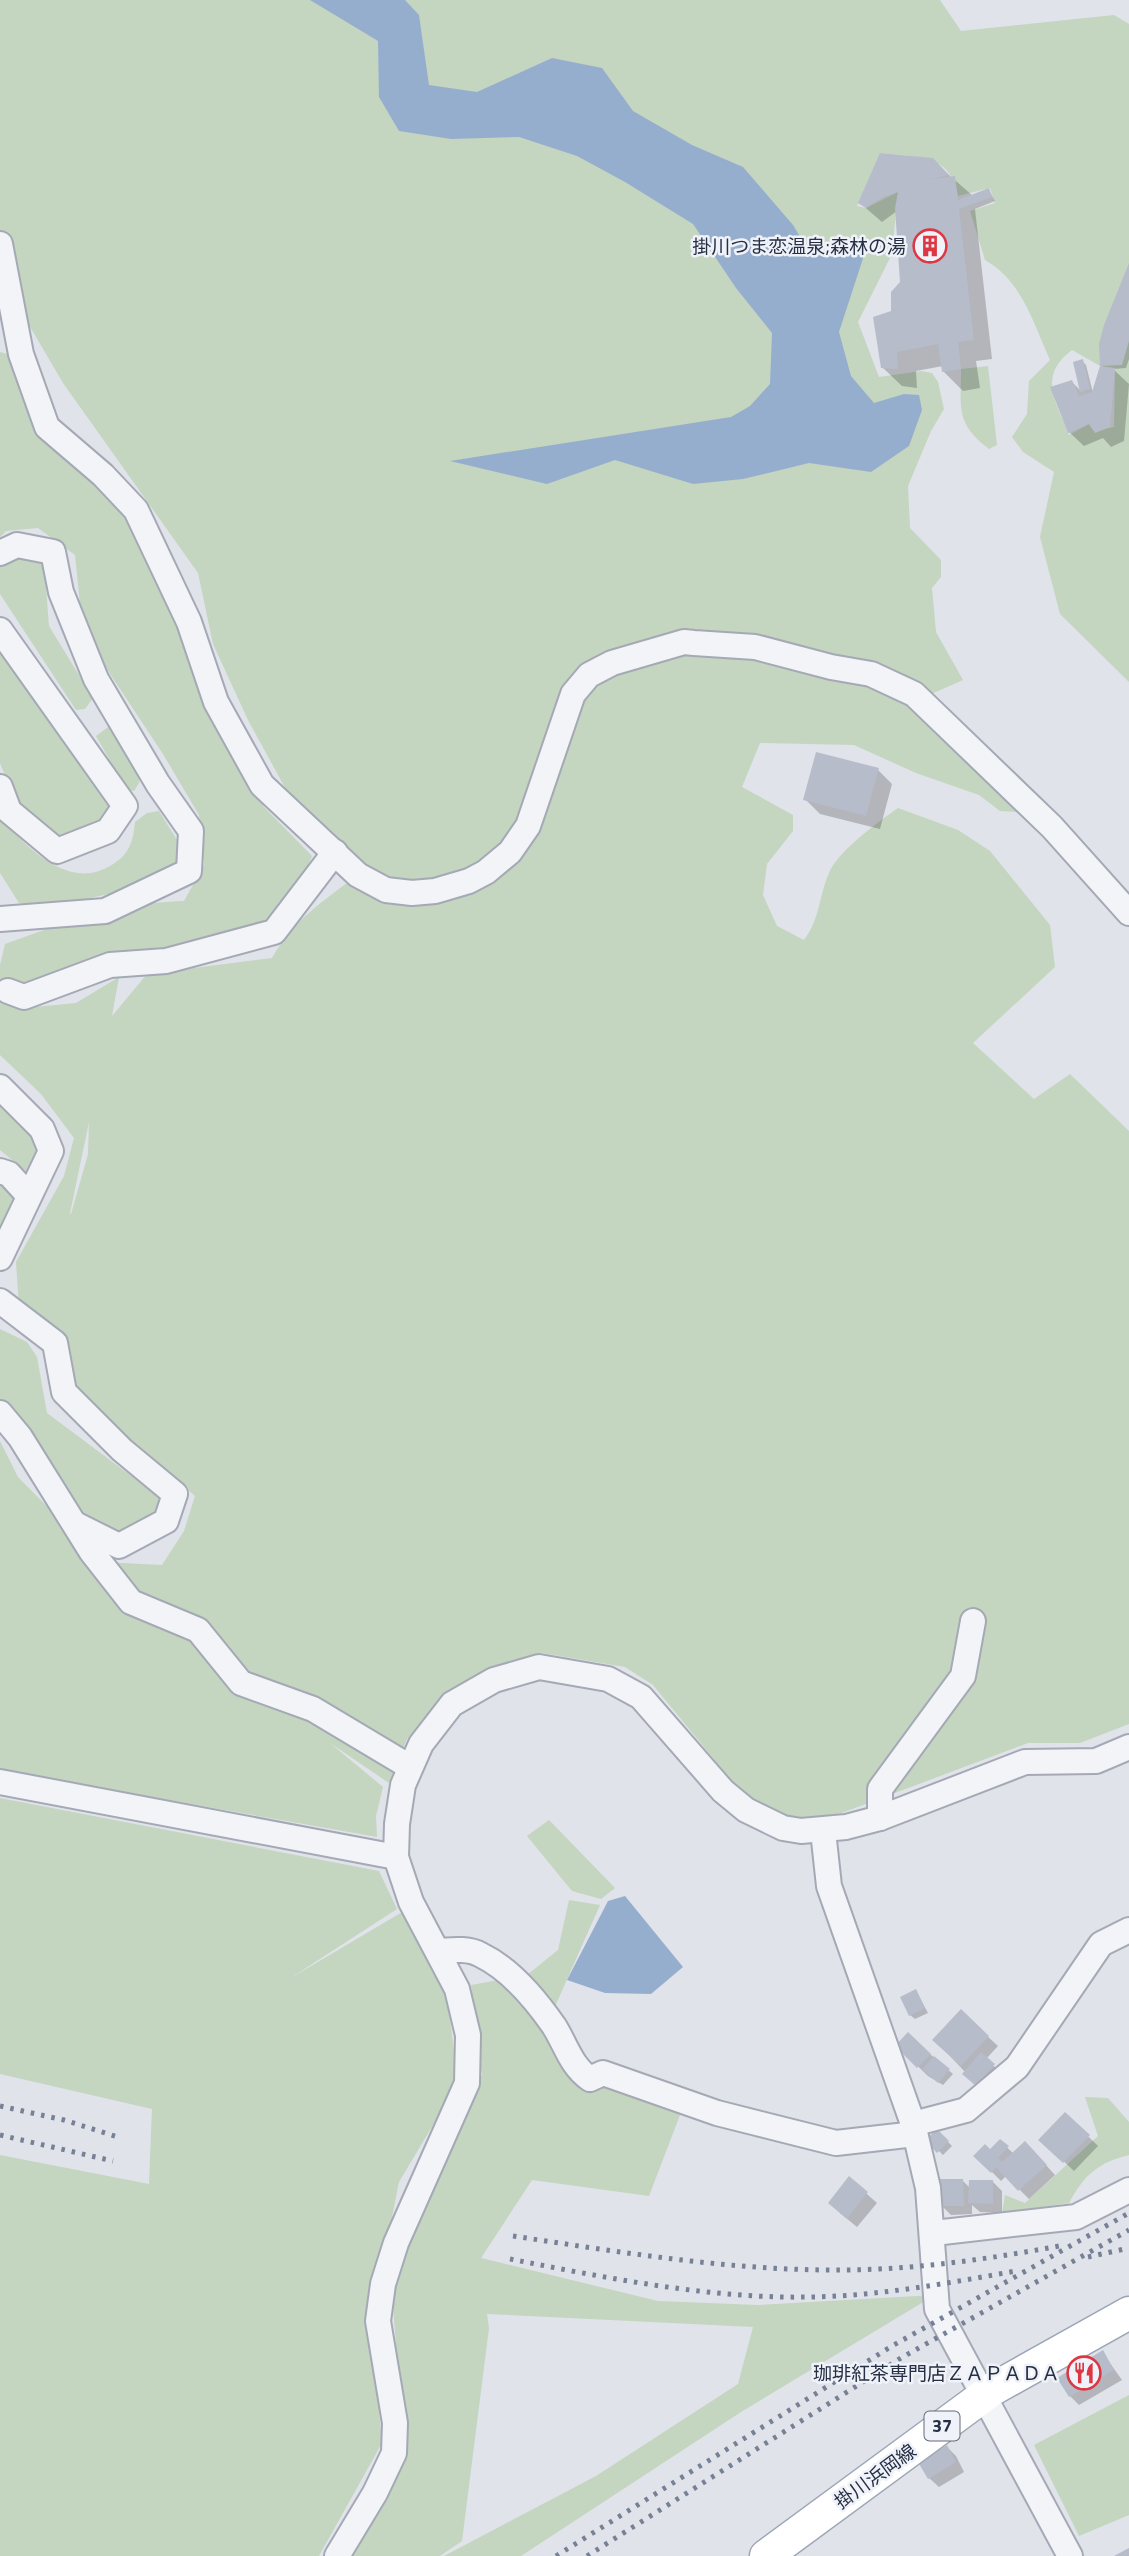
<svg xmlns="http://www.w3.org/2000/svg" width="1129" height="2556" viewBox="0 0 1129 2556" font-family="'Titillium Web','Noto Sans JP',sans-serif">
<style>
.green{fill:#c4d5c0;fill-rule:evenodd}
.water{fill:#96aece}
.shadow{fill:#0003}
.building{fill:#b6bcc9}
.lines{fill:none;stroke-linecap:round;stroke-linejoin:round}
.minor-casing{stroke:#a4a9b5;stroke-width:28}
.major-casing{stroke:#9da6b7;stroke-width:35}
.minor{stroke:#f3f4f8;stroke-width:24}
.major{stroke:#fff;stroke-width:32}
.rail{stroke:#778196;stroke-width:5;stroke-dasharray:3.5 7;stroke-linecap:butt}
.labels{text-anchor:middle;stroke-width:5;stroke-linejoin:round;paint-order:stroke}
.shield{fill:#eff2f8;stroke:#626a7a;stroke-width:2}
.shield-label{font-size:18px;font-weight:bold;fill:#262f44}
.poi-label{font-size:19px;fill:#262f44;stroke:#eff2f8;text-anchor:end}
.street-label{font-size:19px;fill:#262f44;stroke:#eff2f8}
</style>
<rect width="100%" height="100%" fill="#e0e3ea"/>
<g class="green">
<path d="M0 0H940L961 31 1114 15 1129 24V682L1060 614 1040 537 1054 472 1023 452 1012 437 1027 414 1029 381 1050 360C1033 322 1022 281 985 260L970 211 995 203 990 188 958 196C952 153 914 157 881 153L857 206 866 208 898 192 892 254 858 322 879 377 921 371 932 373 938 382 944 409 931 431 908 486 910 528 941 560V577L932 588 936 632 963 680 920 699 1019 812 1000 811 979 795 916 773 854 745 760 743 742 787 793 815V831L767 864 763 895 777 926 804 940C820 919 819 896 829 873 838 851 878 822 898 808L958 830 990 851 1050 925 1055 967 973 1043 1034 1099 1070 1074 1129 1131V1724L1080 1743H1028L823 1820 790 1819 749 1802 653 1685 625 1667 542 1653 493 1666 454 1688 407 1739 389 1783 330 1743 383 1787 376 1816 377 1837 0 1770V1441L18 1477 102 1562 162 1565 184 1531 195 1496 127 1438 64 1399 65 1365 20 1323 16 1262 64 1176 74 1138 41 1094 0 1055V1003L35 1007 76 1003 119 977 112 1016 147 974 272 958C295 918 323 902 357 875L307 828 248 720 213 644 198 573 63 383 29 325 0 313ZM1072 350 1100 366 1115 369 1114 427 1094 431 1089 424 1069 435C1056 402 1037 376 1072 350ZM89 1122 88 1154 71 1214 70 1213Z"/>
<path d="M0 352 15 356 47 427 114 490 243 755 263 806 312 856 299 886 265 921 241 936 143 952 76 980 0 990V965L5 944C65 922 120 903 184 901L204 865 199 815 163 754 83 633 75 555 38 528 6 531 0 537Z"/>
<path d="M988 366 997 445 989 449C955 423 961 408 961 369Z"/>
<polygon points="16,554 44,562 49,626 93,698 85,709 76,710 0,594 0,565"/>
<polygon points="0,642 108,798 108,831 63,844 20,811 0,763"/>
<polygon points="111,725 140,775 139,783 134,791 126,789 96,736"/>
<path d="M159 811 182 848 183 860 131 889 49 907 19 903 0 873V818C27 847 68 891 110 866 129 855 133 843 135 822L147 813Z"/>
<polygon points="0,1100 43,1145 28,1173 0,1150"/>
<polygon points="0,1180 21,1204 2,1224 0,1231"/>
<polygon points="0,1329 27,1342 37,1357 47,1413 158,1496 164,1509 136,1535 114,1532 88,1518 52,1481 0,1402"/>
<polygon points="0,1798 379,1871 397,1909 289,1979 404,1911 447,1994 458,2083 399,2182 371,2321 382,2443 319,2556 0,2556 0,2155 149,2184 152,2109 0,2074"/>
<polygon points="549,1820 615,1888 601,1899 572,1891 527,1836"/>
<polygon points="569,1900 600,1905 549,2020 590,2079 685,2102 649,2196 532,2180 481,2258 658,2301 758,2305 935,2295 741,2412 521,2556 444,2556 596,2476 738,2384 753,2327 487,2314 489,2328 462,2541 440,2556 347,2556 404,2443 392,2295 420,2212 482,2075 471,1985 527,1975 558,1950"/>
<path d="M1085 2097 1108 2098 1129 2122V2155C1099 2162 1084 2175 1069 2203L1002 2213 1005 2195 1025 2203 1098 2136Z"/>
<polygon points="1129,2395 1129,2515 1079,2536 1034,2445"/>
</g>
<g class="water">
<polygon points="310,0 405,0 419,15 429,85 477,92 552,58 602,68 633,111 692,145 743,167 793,225 811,255 869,240 839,332 851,376 874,403 904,394 919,395 922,410 909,446 871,472 809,463 743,479 693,484 615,460 547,484 450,461 731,417 750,406 770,384 772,333 736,288 693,224 625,182 577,156 519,137 451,139 399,131 379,97 378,41"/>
<polygon points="625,1896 683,1967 651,1994 605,1993 567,1980 608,1901"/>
</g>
<g class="shadow">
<polygon points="932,160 973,196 989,190 995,201 975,209 992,359 976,361 980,388 963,391 944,372 943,366 916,371 917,388 902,386 882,367 901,282 897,211 882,222 860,203"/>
<polygon points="1129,268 1129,359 1126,368 1113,369 1129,384 1124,441 1111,447 1103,438 1084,446 1069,432 1072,382 1082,392 1075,363 1082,361 1086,365 1093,393 1102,366 1100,344"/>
<polygon points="878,770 892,784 880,829 820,814 805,799"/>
<polygon points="916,1991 928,2013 915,2019 910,2015"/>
<polygon points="961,2012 998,2046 986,2059 997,2069 981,2089 935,2040"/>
<polygon points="908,2035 953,2074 943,2085 928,2076 897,2046"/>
<polygon points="1065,2114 1098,2146 1074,2171 1040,2139"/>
<polygon points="937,2131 952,2146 943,2155 928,2140"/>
<polygon points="1000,2141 1014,2154 1035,2153 1055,2175 1029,2199 1006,2176 1001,2181 976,2156 990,2152"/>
<polygon points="850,2179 877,2203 857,2227 840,2213"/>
<polygon points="962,2180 970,2188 993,2182 1002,2191 1002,2213 980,2212 972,2205 972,2214 951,2215 941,2205"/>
<polygon points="1102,2352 1122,2380 1079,2405 1070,2396"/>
<polygon points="947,2447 956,2456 964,2472 939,2487 929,2478"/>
</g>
<g class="building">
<polygon points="880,153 933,158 949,175 931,179 955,176 958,200 989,188 992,197 959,209 974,340 958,342 961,369 942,372 938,344 897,352 898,369 881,368 873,317 891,311 891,292 900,282 895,208 898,192 883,197 866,208 858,203"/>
<polygon points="1129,263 1129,341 1122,365 1100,366 1099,344 1104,325"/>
<polygon points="1083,359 1090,389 1080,392 1073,362"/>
<polygon points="1100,366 1115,368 1110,427 1095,433 1089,424 1068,433 1050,387 1072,380 1079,396 1092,392"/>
<polygon points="816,752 879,768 866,816 803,800"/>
<polygon points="916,1989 925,2008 909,2016 900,1997"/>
<polygon points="961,2009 989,2036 961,2066 932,2040"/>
<polygon points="908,2032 931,2054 917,2068 895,2046"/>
<polygon points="981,2052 995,2064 976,2086 962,2074"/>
<polygon points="934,2056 950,2069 938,2083 922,2069"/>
<polygon points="1065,2112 1090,2135 1063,2163 1038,2140"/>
<polygon points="937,2129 949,2141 937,2153 925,2140"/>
<polygon points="1000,2139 1009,2146 998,2158 1002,2162 1025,2141 1047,2165 1018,2191 996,2167 991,2173 973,2156 985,2144 990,2149"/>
<polygon points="849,2176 868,2192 847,2219 828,2203"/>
<polygon points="939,2179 963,2179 964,2206 940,2206"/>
<polygon points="969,2180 993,2180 993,2204 968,2203"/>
<polygon points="1103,2350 1114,2370 1069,2397 1057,2378"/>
<polygon points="947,2445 956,2462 928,2479 918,2462"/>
<polygon points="1129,2548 1129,2556 1114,2556"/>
</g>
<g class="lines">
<defs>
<g id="minor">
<polyline points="0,244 21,354 47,427 103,475 136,510 189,622 216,702 262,785 358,875 386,890 412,893 435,891 469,881 486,872 510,852 528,826 573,694 589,675 612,663 684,642 694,643 755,647 831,667 871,674 914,694 1052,827 1129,913"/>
<polyline points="0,553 17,545 53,552 61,592 96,679 158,784 191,831 189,871 105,911 0,919"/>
<polyline points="0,630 125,806 108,831 57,851 9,811 0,787"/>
<polyline points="8,991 24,997 110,965 166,961 274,932 335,852"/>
<polyline points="0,1087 42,1129 51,1151 0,1258"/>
<polyline points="0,1171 9,1174 29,1196"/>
<polyline points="0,1301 55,1343 64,1392 122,1450 175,1494 166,1521 119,1546 77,1525"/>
<polyline points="0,1413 20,1437 91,1551 131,1602 198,1630 241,1683 313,1709 410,1767"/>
<polyline points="0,1782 396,1857"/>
<polyline points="880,1818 880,1789 963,1676 973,1621"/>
<polyline points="823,1831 829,1886 913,2124 966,2110 1017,2067 1101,1944 1129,1930"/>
<path d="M439 1951C453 1950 469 1948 481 1955 510 1969 536 2000 554 2026 566 2045 571 2066 590 2079L603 2073 717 2113 836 2143 915 2134"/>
<polyline points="913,2124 928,2188 937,2309 1070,2556"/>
<polyline points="934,2233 1076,2217 1129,2190"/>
<polyline points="337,2556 375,2493 394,2453 395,2423 378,2321 383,2284 396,2243 467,2083 468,2035 457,1989 411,1902 396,1857 397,1824 403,1785 421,1744 452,1704 494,1680 539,1667 608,1679 641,1697 723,1791 746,1810 783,1828 801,1831 846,1827 880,1818 1025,1762 1096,1761 1129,1747"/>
</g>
<polyline id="major" points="766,2556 993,2389 1129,2313"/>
</defs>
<use href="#minor" class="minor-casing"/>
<use href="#major" class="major-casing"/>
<use href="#minor" class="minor"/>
<use href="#major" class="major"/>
<g class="rail">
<polyline points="0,2106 64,2120 121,2138"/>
<polyline points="0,2135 113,2161"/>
<path d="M513 2236C633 2254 757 2275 879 2269 939 2266 1000 2257 1059 2246"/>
<polyline points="1088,2257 1129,2248"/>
<path d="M510 2259C607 2278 712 2299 810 2297 879 2296 948 2283 1016 2271"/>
<polyline points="556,2556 892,2346 1129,2213"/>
<polyline points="587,2556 901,2358 1129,2230"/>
</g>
</g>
<defs>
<symbol id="building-ring" viewBox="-11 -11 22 22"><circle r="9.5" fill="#eff2f8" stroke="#dd3744" stroke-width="1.5"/><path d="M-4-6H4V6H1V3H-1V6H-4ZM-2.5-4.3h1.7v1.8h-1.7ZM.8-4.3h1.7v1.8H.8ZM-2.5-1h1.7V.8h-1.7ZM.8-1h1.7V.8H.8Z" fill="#dd3744"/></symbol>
<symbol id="restaurant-ring" viewBox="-11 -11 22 22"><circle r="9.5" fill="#eff2f8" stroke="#dd3744" stroke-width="1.5"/><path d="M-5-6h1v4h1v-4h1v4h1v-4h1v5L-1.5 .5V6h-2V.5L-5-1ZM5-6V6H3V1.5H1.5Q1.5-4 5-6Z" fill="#dd3744"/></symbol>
</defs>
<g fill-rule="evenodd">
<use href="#building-ring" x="911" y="227" width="38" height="38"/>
<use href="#restaurant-ring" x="1065" y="2354" width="38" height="38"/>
</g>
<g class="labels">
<rect class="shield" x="924.5" y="2411.5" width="35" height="29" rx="5"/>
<g class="shield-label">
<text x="942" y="2432">37</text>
</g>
<g class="poi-label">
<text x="906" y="253">掛川つま恋温泉;森林の湯</text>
<text x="1060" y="2380">珈琲紅茶専門店ＺＡＰＡＤＡ</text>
</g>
<g class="street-label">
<text transform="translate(875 2476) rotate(-36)" y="7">掛川浜岡線</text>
</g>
</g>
</svg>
